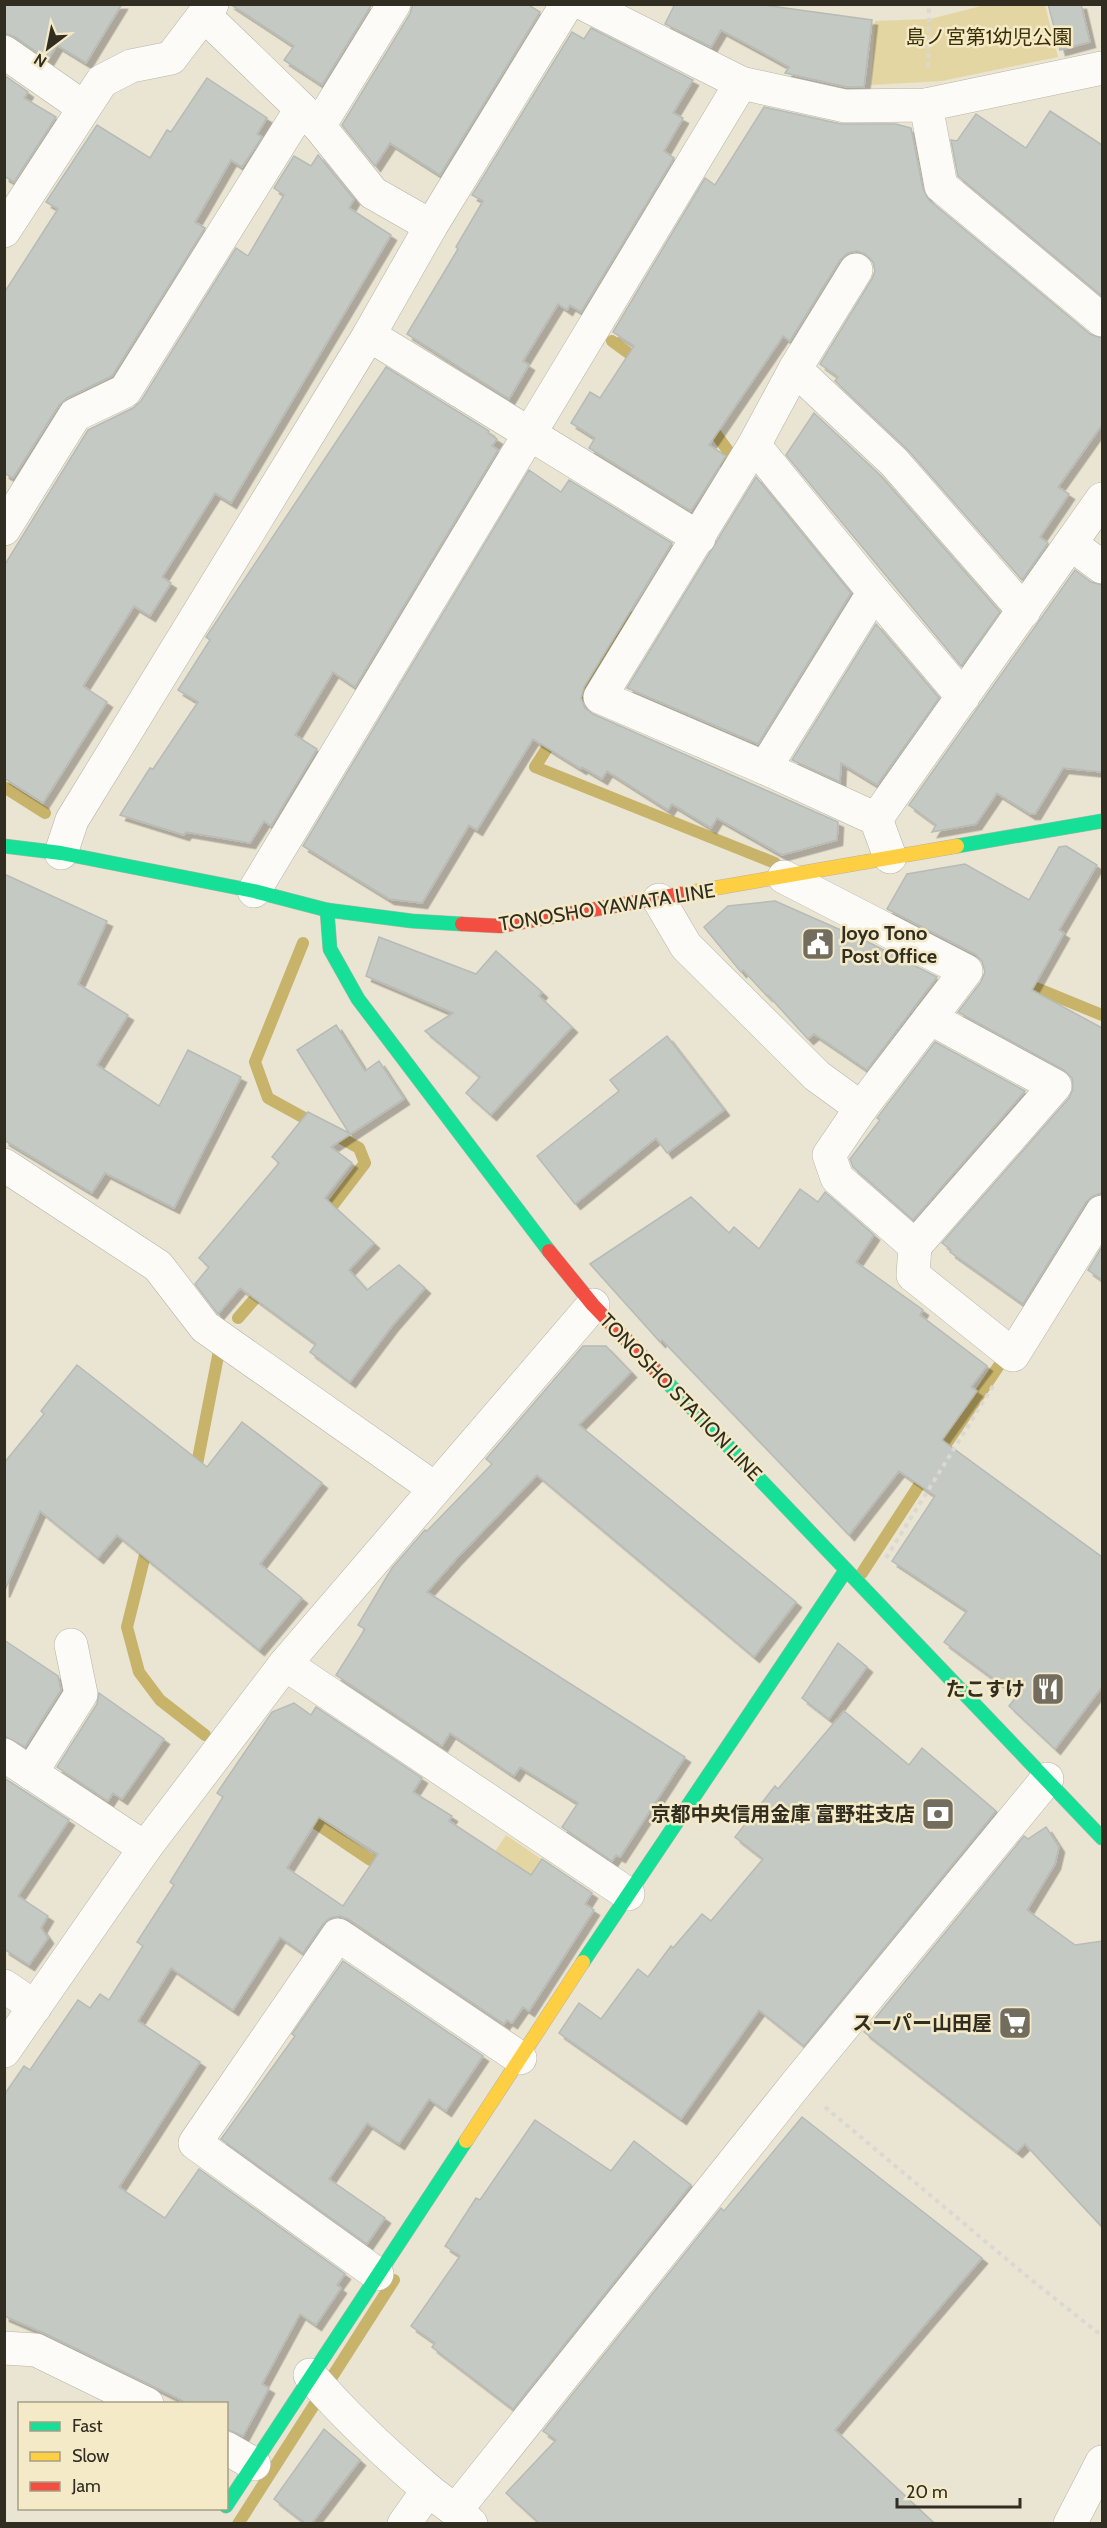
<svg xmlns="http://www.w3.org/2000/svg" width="1107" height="2528" viewBox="0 0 1107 2528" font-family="Cabin,'Noto Sans JP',sans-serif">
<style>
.green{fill:#e4d6a3}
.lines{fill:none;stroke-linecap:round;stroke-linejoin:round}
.stream{stroke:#c7b36a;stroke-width:12}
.building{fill:#c5c9c4;stroke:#b7bbb6;stroke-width:1.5;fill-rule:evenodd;filter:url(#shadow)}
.street-casing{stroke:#b7b3a5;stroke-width:34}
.fast-casing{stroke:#b7b3a5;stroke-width:15}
.slow-casing{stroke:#b7b3a5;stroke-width:15}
.jam-casing{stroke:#b7b3a5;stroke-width:15}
.path{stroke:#dad8d2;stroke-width:4;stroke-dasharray:4.5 4.5;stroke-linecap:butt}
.street{stroke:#fcfbf8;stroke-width:33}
.fast{stroke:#16e098;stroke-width:14}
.slow{stroke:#ffcf43;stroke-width:14}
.jam{stroke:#f24e42;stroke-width:14}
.labels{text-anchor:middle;stroke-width:5;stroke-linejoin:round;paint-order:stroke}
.park-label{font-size:20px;fill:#392e03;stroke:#f4eac8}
.street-label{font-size:20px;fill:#312d20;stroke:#f4eac8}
.poi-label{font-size:20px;font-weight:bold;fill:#312d20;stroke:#f4eac8;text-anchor:end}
</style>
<defs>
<filter id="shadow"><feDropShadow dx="5.5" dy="5.5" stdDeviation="0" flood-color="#0004"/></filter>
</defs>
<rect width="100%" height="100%" fill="#eae4d2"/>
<g class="green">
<polygon points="985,5 1045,5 1058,57 942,81 871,85 875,21 930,19"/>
<polygon points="506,1835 547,1863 509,1922 466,1895"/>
</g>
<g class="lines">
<g class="stream">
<polyline points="612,341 642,363"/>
<polyline points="708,423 731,455 726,465"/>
<polyline points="575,704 630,617"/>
<polyline points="556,734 535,767 775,863"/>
<polyline points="4,787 45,813"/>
<polyline points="303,943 255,1062 268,1098 359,1148 365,1163 323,1218"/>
<polyline points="1019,981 1102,1015"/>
<polyline points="238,1318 265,1287"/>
<polyline points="938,1456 998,1367"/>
<polyline points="190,1474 197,1464 219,1351"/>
<polyline points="148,1543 127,1627 139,1672 160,1700 205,1735"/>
<polyline points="862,1573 927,1473"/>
<polyline points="304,1815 369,1859 388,1868"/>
<polyline points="238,2524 394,2280"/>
</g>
</g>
<g class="building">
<polygon points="4,4 122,4 86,63 57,45 48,60 15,37 4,33"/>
<polygon points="230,4 372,4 322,85 284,60 294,46"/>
<polygon points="413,4 527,4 540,12 440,175 390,143 375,166 342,125 410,14"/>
<polygon points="675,4 756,4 872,20 864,87 847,87 785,73 789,67 721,30 711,47 665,24"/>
<polygon points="1048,4 1081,4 1090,42 1060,50"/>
<polygon points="591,28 693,80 673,113 683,118 664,151 674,158 581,312 570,305 567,310 558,304 523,361 529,365 509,399 407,334 458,249 456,247 483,201 472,195 572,32 584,39"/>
<polygon points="4,75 28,92 24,98 56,117 14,182 4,176"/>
<polygon points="207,78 267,118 257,134 262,137 242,167 231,160 195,222 205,228 112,376 67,398 59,405 13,478 4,473 4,293 58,209 46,202 97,125 150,158 167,130 171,132"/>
<polygon points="764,107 841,124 896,124 911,128 923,189 929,200 1090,334 1102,338 1102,425 1058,487 1069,494 1040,537 1048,543 1022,580 908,450 835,381 838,377 820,364 872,279 875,271 873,262 865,254 857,251 848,253 840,260 790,341 783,336 709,445 726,456 691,511 589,448 595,438 571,423 590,392 600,398 634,346 613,332 705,178 715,185"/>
<polygon points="1050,111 1102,145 1102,296 958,176 951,140 957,141 976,114 1026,148"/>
<polygon points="318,155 354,199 349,208 391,235 231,503 215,493 162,577 171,583 150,616 134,606 83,686 107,702 43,803 4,778 4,566 88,430 133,408 141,401 236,248 248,256 284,195 274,188 294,156 311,166"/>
<polygon points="386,367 489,431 488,433 497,439 492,446 498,450 355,687 333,672 295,735 317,749 271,826 264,821 250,843 186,832 184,835 120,815 150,768 153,769 198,702 178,690 210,640 206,637"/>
<polygon points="814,413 880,475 1000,612 961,666 786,455"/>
<polygon points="529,470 561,492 569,480 672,543 584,687 581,698 585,708 593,714 838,822 837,840 782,855 717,818 711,828 672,804 668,810 607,771 602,779 582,767 581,769 533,739 477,830 469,825 422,903 389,899 303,846"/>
<polygon points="756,477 851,593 758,744 627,688"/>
<polygon points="1075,570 1091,582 1102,585 1102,772 1063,768 1035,814 1030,814 997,793 976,824 932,832 936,825 909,805"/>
<polygon points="876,624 939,698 877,785 841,763 840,782 792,760"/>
<polygon points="1066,846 1097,865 1059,930 1064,933 1032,990 1102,1028 1102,1193 1093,1196 1086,1202 1023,1304 950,1252 951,1250 942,1243 1069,1098 1073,1089 1072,1078 1064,1070 958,1012 981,982 985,972 982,961 975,954 887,909 907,874 965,864 1029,900 1059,847"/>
<polygon points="4,874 107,921 78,984 128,1015 97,1065 159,1106 188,1050 241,1077 174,1208 105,1173 92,1193 4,1140"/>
<polygon points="775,901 868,942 937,977 867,1070 814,1034 808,1039 768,995 767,996 743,970 741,972 704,927 728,906"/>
<polygon points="379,937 476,974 496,951 542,992 539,996 572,1027 491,1115 466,1093 480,1077 425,1031 453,1013 366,976"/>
<polygon points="336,1025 365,1071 379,1061 404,1099 331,1147 352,1163 325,1198 374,1243 349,1270 367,1290 399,1265 425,1288 392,1326 350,1382 310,1352 316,1344 240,1288 218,1314 195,1284 209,1267 199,1258 279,1163 272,1157 308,1112 349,1133 297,1050"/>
<polygon points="667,1036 724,1110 667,1153 656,1138 575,1204 537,1156 619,1091 610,1080"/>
<polygon points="935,1042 1025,1091 913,1220 853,1167 850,1159 880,1120 877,1118"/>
<polygon points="800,1189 818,1202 825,1192 874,1235 856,1262 923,1310 920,1315 987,1366 971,1387 977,1391 942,1440 1102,1557 1102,1687 1055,1749 1009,1706 1017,1696 944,1642 967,1611 892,1561 935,1496 899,1471 849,1535 662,1340 660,1342 590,1264 691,1197 729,1233 734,1227 759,1249"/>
<polygon points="1102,1247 1102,1280 1088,1270"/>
<polygon points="583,1346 606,1346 631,1372 579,1425 796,1602 754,1657 537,1475 456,1559 427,1592 685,1757 620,1857 616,1855 612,1861 562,1827 578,1803 520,1767 514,1776 450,1733 442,1746 336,1675 365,1629 358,1625 392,1568 425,1530 427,1531 492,1464 486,1459"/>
<polygon points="77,1365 207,1467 242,1422 322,1483 260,1564 302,1598 259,1650 117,1535 98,1558 40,1511 4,1592 4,1463 44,1414 41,1411"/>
<polygon points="4,1640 58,1676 61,1690 25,1747 4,1736"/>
<polygon points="838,1643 867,1667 829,1719 802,1698"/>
<polygon points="99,1693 164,1739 122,1799 113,1793 108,1801 57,1767 97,1704"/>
<path d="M294 1703 311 1715 316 1707 422 1778 413 1792 452 1816 449 1821 531 1875 542 1859 592 1893 585 1904 594 1910 529 2011 523 2007 512 2023 507 2020 504 2024 348 1919 340 1916 330 1918 323 1924 303 1953 280 1937 233 2010 171 1968 138 2021 200 2062 119 2187 165 2218 199 2169 345 2274 337 2285 341 2288 316 2325 300 2314 262 2384 269 2388 243 2436 226 2429V2403H187L44 2333 4 2316V2095L24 2066 30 2070 78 2000 90 2008 100 1994 109 2000 143 1946 137 1942 174 1885 170 1882 223 1797 217 1793 272 1712ZM319 1817 378 1854 343 1906 287 1868Z"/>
<polygon points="844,1711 909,1765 922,1748 996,1811 804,2046 759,2010 681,2119 559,2033 579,2003 601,2019 638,1969 648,1977 671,1946 673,1948 702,1914 711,1921 763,1859 735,1837 775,1786 778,1789"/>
<polygon points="4,1778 69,1820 18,1896 48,1916 41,1928 48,1938 29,1965 4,1949"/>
<polygon points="1046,1827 1059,1847 1055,1864 1027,1910 1075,1945 1102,1941 1102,2227 1025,2144 1017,2152 864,2032 1024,1836 1028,1839"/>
<polygon points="343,1961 483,2056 446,2111 429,2099 399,2144 367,2123 329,2179 385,2218 367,2244 221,2139 295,2036 292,2034"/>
<polygon points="802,2117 982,2258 835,2430 934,2523 539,2523 506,2493 556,2440 543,2431 721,2208 724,2211"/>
<polygon points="535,2120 611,2171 634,2141 691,2185 513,2409 432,2347 435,2343 411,2326 460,2256 445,2246 476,2198 480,2200"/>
<polygon points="324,2429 360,2460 312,2523 305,2523 274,2499"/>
</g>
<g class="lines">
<defs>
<g id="street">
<polyline points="584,4 741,83 845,106 926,105 1102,68"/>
<polyline points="204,15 319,126 373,193 431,226"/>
<polyline points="4,52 83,107"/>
<polyline points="926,105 941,186 1102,320"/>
<polyline points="319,126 394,4"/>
<polyline points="4,231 102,81 131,66 171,58 212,4"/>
<polyline points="369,335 699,538"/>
<polyline points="795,369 856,270"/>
<polyline points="754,445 874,592 963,697"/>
<polyline points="4,529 75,415 125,391 301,109"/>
<polyline points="1071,544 1102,567"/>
<polyline points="765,768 874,592"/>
<polyline points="876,819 1102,499"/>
<polyline points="61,853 72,820 369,335 431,226 567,4"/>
<polyline points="890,857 876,819 765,768 600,697 754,445 795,369 894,462 1024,611"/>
<polyline points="784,877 966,971 861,1108 829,1155 837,1178 915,1246 913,1275 1013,1355 1102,1212"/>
<polyline points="254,891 741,83"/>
<polyline points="659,900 686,946 817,1076 861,1108"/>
<polyline points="4,1165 158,1266 205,1327 434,1488"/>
<polyline points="915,1246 1055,1086 930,1018"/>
<polyline points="285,1664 628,1894"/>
<polyline points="4,1755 145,1848"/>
<polyline points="31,1773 81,1694 71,1645"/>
<polyline points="4,1986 35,2007"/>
<polyline points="4,2051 145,1848 285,1664 593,1305"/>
<polyline points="377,2274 195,2143 338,1935 520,2058"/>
<polyline points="4,2348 36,2350 147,2404"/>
<path d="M310 2375C345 2416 386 2454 427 2489 441 2501 457 2510 471 2524"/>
<polyline points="226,2448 254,2464"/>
<polyline points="456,2510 797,2083 1047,1779"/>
<polyline points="404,2524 428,2490"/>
<polyline points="1070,2524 1102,2462"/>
</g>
<g id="fast">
<polyline points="4,846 61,853 254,891 327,910 412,921 462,924"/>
<polyline points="957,846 1102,821"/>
<polyline points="327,910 330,949 358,999 549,1251"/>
<polyline points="665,1380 1102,1838"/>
<polyline points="583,1962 846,1570"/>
<polyline points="226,2506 466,2141"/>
</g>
<g id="slow">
<polyline points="681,894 957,846"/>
<polyline points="466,2141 583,1962"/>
</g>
<g id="jam">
<polyline points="462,924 500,926 681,894"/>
<polyline points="549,1251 593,1305 665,1380"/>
</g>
</defs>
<use href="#street" class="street-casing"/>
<use href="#fast" class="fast-casing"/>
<use href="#slow" class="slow-casing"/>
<use href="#jam" class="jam-casing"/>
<g class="path">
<polyline points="928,67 929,4"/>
<polyline points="886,1558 993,1386"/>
<polyline points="825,2107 1029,2278 1102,2336"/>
</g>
<use href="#street" class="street"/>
<use href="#fast" class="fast"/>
<use href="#slow" class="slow"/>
<use href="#jam" class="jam"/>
</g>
<defs>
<symbol id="civic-square" viewBox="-11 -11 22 22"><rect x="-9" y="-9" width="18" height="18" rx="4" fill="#726d5e" stroke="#f4eac8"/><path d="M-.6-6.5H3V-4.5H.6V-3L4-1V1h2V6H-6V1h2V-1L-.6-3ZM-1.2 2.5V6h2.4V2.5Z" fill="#fff"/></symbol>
<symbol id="restaurant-square" viewBox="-11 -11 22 22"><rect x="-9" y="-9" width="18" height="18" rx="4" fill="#726d5e" stroke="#f4eac8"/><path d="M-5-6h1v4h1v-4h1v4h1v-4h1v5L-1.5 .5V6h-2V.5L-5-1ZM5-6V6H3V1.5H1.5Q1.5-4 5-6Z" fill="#fff"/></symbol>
<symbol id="bank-square" viewBox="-11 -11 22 22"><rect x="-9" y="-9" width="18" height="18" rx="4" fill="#726d5e" stroke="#f4eac8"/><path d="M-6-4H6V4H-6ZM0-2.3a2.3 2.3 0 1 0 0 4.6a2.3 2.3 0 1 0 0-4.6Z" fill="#fff"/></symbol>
<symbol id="supermarket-square" viewBox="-11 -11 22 22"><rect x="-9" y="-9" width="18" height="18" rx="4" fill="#726d5e" stroke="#f4eac8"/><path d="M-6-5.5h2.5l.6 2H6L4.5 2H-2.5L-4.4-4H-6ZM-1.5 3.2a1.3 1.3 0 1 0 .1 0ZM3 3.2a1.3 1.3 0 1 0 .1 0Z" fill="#fff"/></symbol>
</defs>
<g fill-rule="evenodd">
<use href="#civic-square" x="799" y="925" width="38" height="38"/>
<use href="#restaurant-square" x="1029" y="1670" width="38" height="38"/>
<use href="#bank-square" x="919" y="1795" width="38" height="38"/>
<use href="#supermarket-square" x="996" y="2004" width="38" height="38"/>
</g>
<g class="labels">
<g class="park-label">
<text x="989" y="44">島ノ宮第1幼児公園</text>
</g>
<g class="street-label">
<text transform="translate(607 907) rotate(-9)" y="7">TONOSHO YAWATA LINE</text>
<text transform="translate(681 1397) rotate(46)" y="7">TONOSHO STATION LINE</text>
</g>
<g class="poi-label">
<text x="841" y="940" text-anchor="start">Joyo Tono<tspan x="841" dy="23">Post Office</tspan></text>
<text x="1025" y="1696">たこすけ</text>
<text x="915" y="1821">京都中央信用金庫 富野荘支店</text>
<text x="992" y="2030">スーパー山田屋</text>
</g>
</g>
<rect width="1107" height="2528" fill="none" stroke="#312d20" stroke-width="12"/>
<rect x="18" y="2402" width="210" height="108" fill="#f4eac8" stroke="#a69e85" stroke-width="1.5"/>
<rect x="30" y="2422" width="30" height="9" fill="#16e098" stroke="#a69e85" stroke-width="1.5"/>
<text x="72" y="2432" font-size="18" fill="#312d20">Fast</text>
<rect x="30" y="2452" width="30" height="9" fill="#ffcf43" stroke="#a69e85" stroke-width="1.5"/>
<text x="72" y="2462" font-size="18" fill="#312d20">Slow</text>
<rect x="30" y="2482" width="30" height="9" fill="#f24e42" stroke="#a69e85" stroke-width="1.5"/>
<text x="72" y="2492" font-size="18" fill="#312d20">Jam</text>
<g transform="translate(48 48) rotate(212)" stroke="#f4eac8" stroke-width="4.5" paint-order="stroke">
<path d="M0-4.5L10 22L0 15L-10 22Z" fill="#312d20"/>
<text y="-9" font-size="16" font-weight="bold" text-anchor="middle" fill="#312d20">N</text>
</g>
<path d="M897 2498v9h123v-9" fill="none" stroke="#312d20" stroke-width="3"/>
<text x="906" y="2498" font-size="18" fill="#312d20" stroke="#f4eac8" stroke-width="4.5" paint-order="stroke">20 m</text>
</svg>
